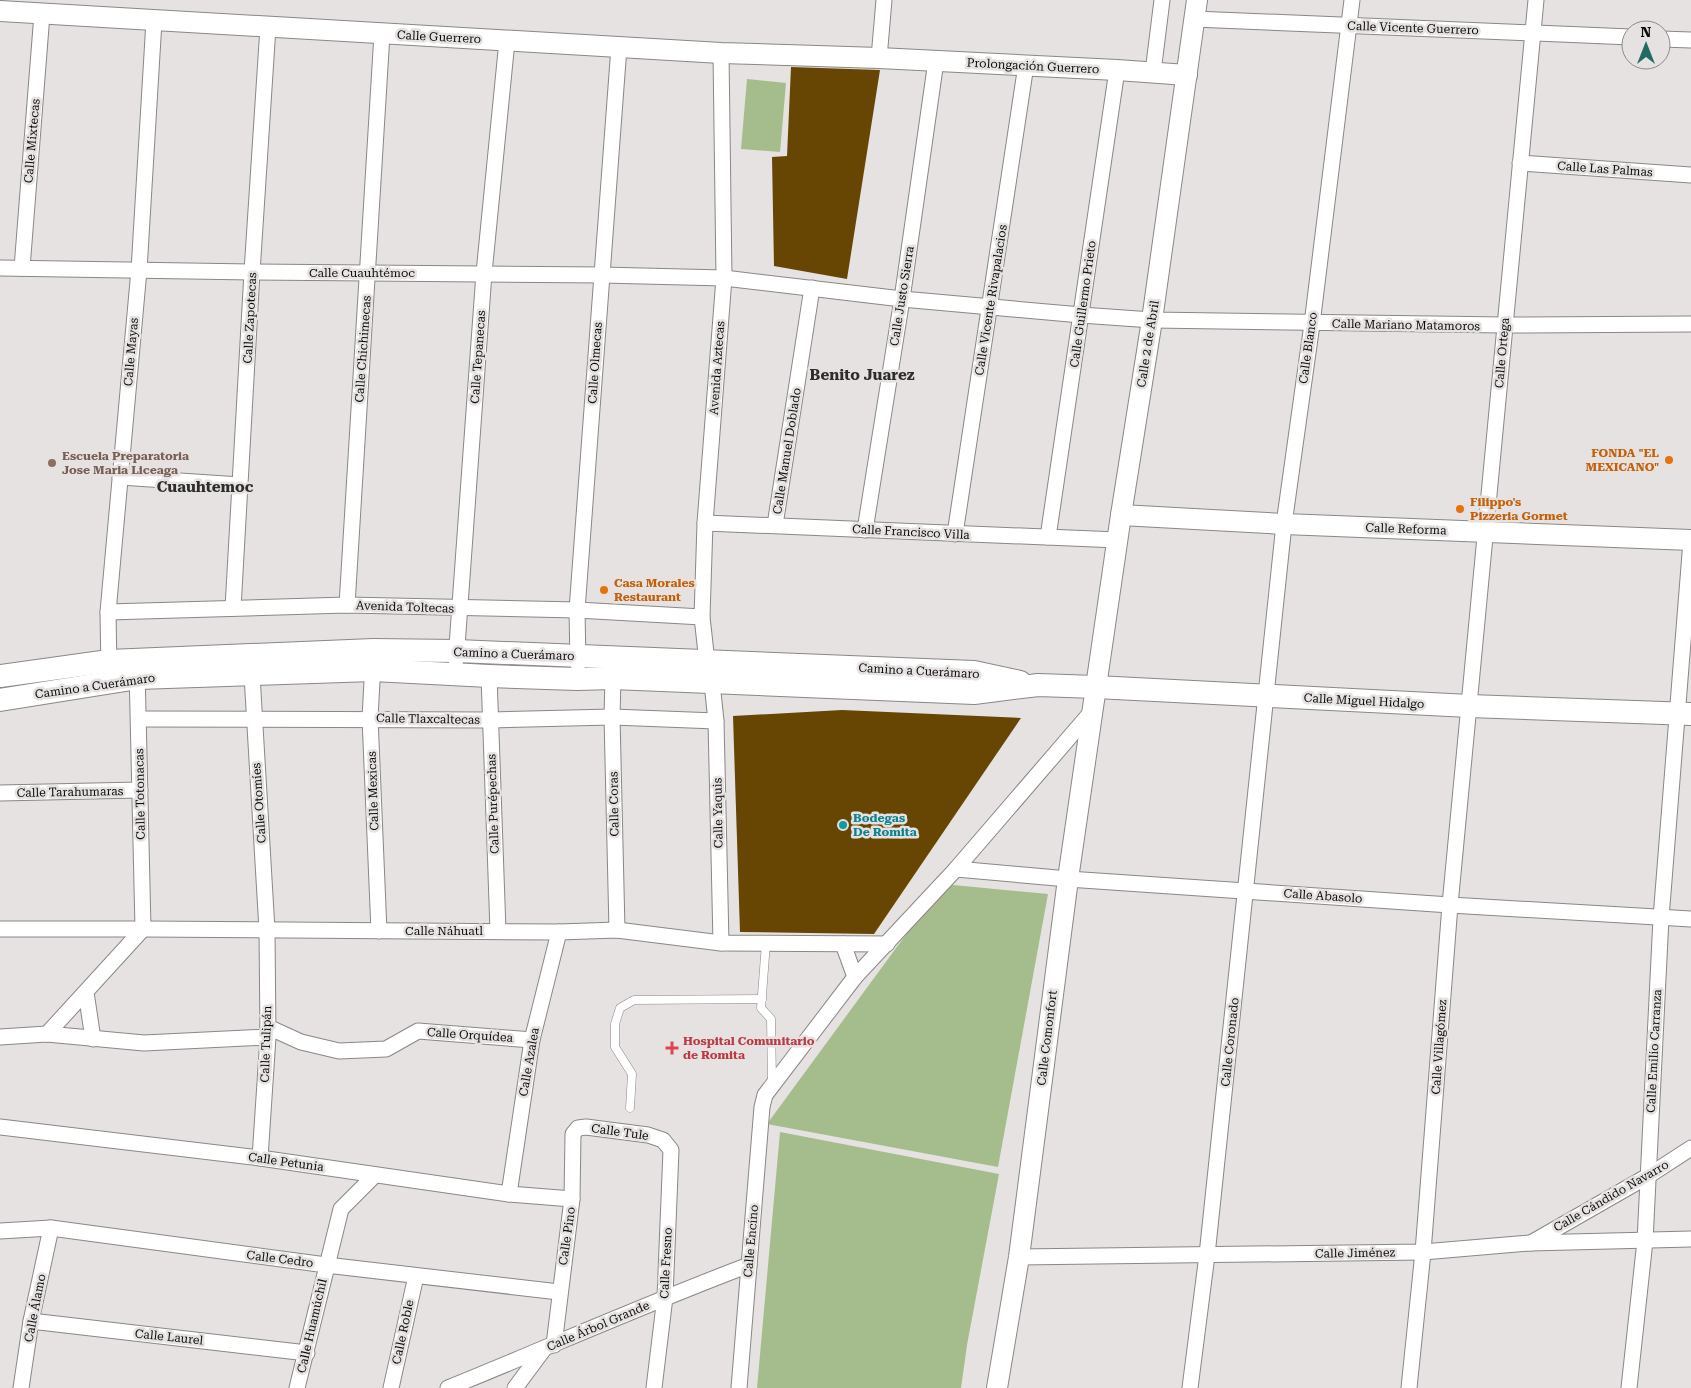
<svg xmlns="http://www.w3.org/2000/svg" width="1691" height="1388" viewBox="0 0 1691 1388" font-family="'Roboto Serif',serif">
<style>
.green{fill:#a5bd8c}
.building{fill:#674502}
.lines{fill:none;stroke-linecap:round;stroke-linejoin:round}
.lane-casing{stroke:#8a8786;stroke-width:9}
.street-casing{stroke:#8a8786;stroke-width:17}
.secondary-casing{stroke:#8a8786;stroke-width:22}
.primary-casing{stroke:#8a8786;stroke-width:24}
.lane{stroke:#fff;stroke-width:8}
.street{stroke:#fff;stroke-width:15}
.secondary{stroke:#fff;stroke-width:20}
.primary{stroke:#fff;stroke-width:22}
.food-dot{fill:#e8710a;stroke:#e5e2e1;stroke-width:2}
.education-dot{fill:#8d6e63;stroke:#e5e2e1;stroke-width:2}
.culture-dot{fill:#0f9aa8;stroke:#e5e2e1;stroke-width:2}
.health-dot{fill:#e0444e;stroke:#e5e2e1;stroke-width:2}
.labels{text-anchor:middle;stroke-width:5;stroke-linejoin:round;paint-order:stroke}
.street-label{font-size:12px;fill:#0c0b0b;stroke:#e5e2e1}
.food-label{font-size:12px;font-weight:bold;fill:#c56008;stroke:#e5e2e1;text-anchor:start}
.education-label{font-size:12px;font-weight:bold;fill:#785e54;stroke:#e5e2e1;text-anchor:start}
.culture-label{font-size:12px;font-weight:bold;fill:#0d838f;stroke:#e5e2e1;text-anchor:start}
.health-label{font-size:12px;font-weight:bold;fill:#be3a42;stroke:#e5e2e1;text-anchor:start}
.quarter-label{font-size:15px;font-weight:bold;fill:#2f2d2c;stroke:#e5e2e1}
</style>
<rect width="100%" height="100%" fill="#e5e2e1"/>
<g class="green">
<polygon points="747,79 786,83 780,152 741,149"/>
<polygon points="943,884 1048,894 998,1167 767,1124"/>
<polygon points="780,1132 999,1174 967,1345 961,1388 757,1388"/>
</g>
<g class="building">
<polygon points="791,67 880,70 847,279 774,266 772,157 787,156"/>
<polygon points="842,710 1021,718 874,934 740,932 733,716"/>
</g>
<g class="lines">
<defs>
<g id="lane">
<polyline points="766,943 761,1008 771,1019 772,1083"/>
<polyline points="630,1108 632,1074 615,1047 615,1024 620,1008 634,1000 762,999"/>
</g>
<g id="street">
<polyline points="1194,19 1631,37"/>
<polyline points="1661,39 1691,40"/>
<polyline points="721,53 724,278 705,523 702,617 707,662 712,683 716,721 721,943"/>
<polyline points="879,58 884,0"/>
<polyline points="1153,72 1162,0"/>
<polyline points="1520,163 1691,175"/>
<polyline points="0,268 252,272 602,275 724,278 902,299 1081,315 1152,320 1504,325 1691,324"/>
<polyline points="22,268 42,14"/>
<polyline points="120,477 240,485"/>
<polyline points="705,523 1118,540"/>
<polyline points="775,525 812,288"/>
<polyline points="865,530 902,299 936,61"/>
<polyline points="955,534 1026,65"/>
<polyline points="1048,537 1117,70"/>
<polyline points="347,605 382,34"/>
<polyline points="233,608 252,272 268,27"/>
<polyline points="108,612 347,605 577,610 702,617"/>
<polyline points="456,660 484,273 507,41"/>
<polyline points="373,663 370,718 379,931"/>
<polyline points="578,664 577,610 619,47"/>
<polyline points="109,670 108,612 139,270 154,21"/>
<polyline points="252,675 267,930 268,1037 260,1158"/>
<polyline points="489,676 498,931"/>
<polyline points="613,678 612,717 617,930"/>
<polyline points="139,719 490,720 612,717 716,721"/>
<polyline points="0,793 140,790"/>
<polyline points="956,869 1068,879 1450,905 1691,919"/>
<polyline points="0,929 143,929 559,932 617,930 721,943 887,944"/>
<polyline points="843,944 855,977"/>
<polyline points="86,992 93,1039"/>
<polyline points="268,1027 301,1042 339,1051 386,1049 418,1031 532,1040"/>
<polyline points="47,1034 143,929 137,669"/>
<polyline points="0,1037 47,1034 144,1043 268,1037"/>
<polyline points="0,1127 260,1158 509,1194 572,1199"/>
<polyline points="509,1194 532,1040 559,932"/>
<polyline points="0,1231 51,1228 326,1265 559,1292"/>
<polyline points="1531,1243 1648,1176 1691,1148"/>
<polyline points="1019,1257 1423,1252 1530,1243 1691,1239"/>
<polyline points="31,1321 307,1353"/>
<polyline points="554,1345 572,1199 573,1134 578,1128 586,1127 648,1135 663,1140 671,1150 665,1297 654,1388"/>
<polyline points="21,1388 31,1321 51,1228"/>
<polyline points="297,1388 341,1209 375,1175"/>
<polyline points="391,1388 416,1276"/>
<path d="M448 1388C549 1347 648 1303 749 1265"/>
<polyline points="515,1388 544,1349"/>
<polyline points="739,1388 762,1107 765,1095 855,977 956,869 1093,710"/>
<polyline points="1190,1388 1207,1255 1284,524 1312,324 1352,0"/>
<polyline points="1409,1388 1423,1252 1450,905 1536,0"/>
<polyline points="1629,1388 1645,1241 1661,918 1691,541"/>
</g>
<g id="secondary">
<polyline points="0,11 721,53 879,58 1117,70 1187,75"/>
<polyline points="1121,515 1284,524 1691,540"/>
<polyline points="997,1388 1019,1257 1068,879 1121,515 1152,320 1197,0"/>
</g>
<g id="primary">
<polyline points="0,676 109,661 373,650 457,651 974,672 1020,682"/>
<polyline points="0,700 138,678 373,670 489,676 577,679 613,678 974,693 1038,685 1096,687 1469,706 1691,714"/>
</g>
</defs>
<use href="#lane" class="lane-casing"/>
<use href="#street" class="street-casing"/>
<use href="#secondary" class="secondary-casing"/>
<use href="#primary" class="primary-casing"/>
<use href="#lane" class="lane"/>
<use href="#street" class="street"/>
<use href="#secondary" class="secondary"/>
<use href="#primary" class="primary"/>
</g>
<g class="food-dot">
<circle cx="1669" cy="460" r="5"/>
<circle cx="1460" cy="509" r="5"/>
<circle cx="604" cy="590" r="5"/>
</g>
<circle class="education-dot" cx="52" cy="463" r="5"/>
<circle class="culture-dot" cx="843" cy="825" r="5"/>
<path class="health-dot" d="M669.5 1040.5h5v5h5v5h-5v5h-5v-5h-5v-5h5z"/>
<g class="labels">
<g class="street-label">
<text transform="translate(1413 28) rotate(2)" y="4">Calle Vicente Guerrero</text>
<text transform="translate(439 37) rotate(3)" y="4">Calle Guerrero</text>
<text transform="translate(1033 66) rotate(3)" y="4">Prolongación Guerrero</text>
<text transform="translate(32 141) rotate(-85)" y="4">Calle Mixtecas</text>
<text transform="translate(1605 169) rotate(4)" y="4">Calle Las Palmas</text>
<text x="362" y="277">Calle Cuauhtémoc</text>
<text transform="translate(902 296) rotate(-81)" y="4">Calle Justo Sierra</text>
<text transform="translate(991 300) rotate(-81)" y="4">Calle Vicente Rivapalacios</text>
<text transform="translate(1083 304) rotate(-82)" y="4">Calle Guillermo Prieto</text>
<text transform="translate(250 318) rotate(-87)" y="4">Calle Zapotecas</text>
<text transform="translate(1406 325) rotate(1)" y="4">Calle Mariano Matamoros</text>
<text transform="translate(1148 344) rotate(-81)" y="4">Calle 2 de Abril</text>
<text transform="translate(1308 348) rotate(-82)" y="4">Calle Blanco</text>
<text transform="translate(363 349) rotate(-86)" y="4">Calle Chichimecas</text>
<text transform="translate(131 352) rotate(-85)" y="4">Calle Mayas</text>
<text transform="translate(1502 353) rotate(-85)" y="4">Calle Ortega</text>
<text transform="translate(478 357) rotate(-86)" y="4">Calle Tepanecas</text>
<text transform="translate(595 363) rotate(-86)" y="4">Calle Olmecas</text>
<text transform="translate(717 368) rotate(-86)" y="4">Avenida Aztecas</text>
<text transform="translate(787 451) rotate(-81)" y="4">Calle Manuel Doblado</text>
<text transform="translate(1406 529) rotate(2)" y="4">Calle Reforma</text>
<text transform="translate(911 532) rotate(3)" y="4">Calle Francisco Villa</text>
<text transform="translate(405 607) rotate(2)" y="4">Avenida Toltecas</text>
<text transform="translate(514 654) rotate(2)" y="4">Camino a Cuerámaro</text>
<text transform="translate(919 671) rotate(3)" y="4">Camino a Cuerámaro</text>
<text transform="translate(95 686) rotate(-8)" y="4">Camino a Cuerámaro</text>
<text transform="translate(1364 701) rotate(3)" y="4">Calle Miguel Hidalgo</text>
<text transform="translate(428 719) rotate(1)" y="4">Calle Tlaxcaltecas</text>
<text transform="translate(373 791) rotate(-92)" y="4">Calle Mexicas</text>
<text transform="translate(70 792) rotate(-1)" y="4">Calle Tarahumaras</text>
<text transform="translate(140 794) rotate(-91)" y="4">Calle Totonacas</text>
<text transform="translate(259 803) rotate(-94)" y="4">Calle Otomíes</text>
<text transform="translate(493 804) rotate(-92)" y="4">Calle Purépechas</text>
<text transform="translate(614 804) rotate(-91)" y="4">Calle Coras</text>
<text transform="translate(718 813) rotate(-91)" y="4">Calle Yaquis</text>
<text transform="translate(1323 896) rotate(4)" y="4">Calle Abasolo</text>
<text x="444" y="935">Calle Náhuatl</text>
<text transform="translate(470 1035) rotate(4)" y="4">Calle Orquídea</text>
<text transform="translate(1047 1038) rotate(-83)" y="4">Calle Comonfort</text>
<text transform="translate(1230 1042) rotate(-84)" y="4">Calle Coronado</text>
<text transform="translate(266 1044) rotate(-88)" y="4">Calle Tulipán</text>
<text transform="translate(1439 1047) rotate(-86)" y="4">Calle Villagómez</text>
<text transform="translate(1654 1051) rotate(-87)" y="4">Calle Emilio Carranza</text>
<text transform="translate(529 1062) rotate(-80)" y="4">Calle Azalea</text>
<text transform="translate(620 1132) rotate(8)" y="4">Calle Tule</text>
<text transform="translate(286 1162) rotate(8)" y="4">Calle Petunia</text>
<text transform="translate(1611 1196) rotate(-30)" y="4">Calle Cándido Navarro</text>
<text transform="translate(567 1236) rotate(-82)" y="4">Calle Pino</text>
<text transform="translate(751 1241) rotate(-85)" y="4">Calle Encino</text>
<text transform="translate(1355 1253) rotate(-1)" y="4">Calle Jiménez</text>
<text transform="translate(280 1259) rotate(7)" y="4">Calle Cedro</text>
<text transform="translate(666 1263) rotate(-87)" y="4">Calle Fresno</text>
<text transform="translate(35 1308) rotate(-79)" y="4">Calle Álamo</text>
<text transform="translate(312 1326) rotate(-77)" y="4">Calle Huamúchil</text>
<text transform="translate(598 1326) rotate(-23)" y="4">Calle Árbol Grande</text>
<text transform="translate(403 1332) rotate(-78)" y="4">Calle Roble</text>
<text transform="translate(169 1337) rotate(6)" y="4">Calle Laurel</text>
</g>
<g class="food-label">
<text x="1659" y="457" text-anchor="end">FONDA "EL<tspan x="1659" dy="14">MEXICANO"</tspan></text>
<text x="1470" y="506">Filippo's<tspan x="1470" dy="14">Pizzeria Gormet</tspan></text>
<text x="614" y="587">Casa Morales<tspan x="614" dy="14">Restaurant</tspan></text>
</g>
<g class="education-label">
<text x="62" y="460">Escuela Preparatoria<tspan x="62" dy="14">Jose Maria Liceaga</tspan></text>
</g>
<g class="culture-label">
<text x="853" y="822">Bodegas<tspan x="853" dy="14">De Romita</tspan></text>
</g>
<g class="health-label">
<text x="683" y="1045">Hospital Comunitario<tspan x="683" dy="14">de Romita</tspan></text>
</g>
<g class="quarter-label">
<text x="862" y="380">Benito Juarez</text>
<text x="205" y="492">Cuauhtemoc</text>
</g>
</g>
<g transform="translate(1646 45)"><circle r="24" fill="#e5e2e1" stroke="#8e8c8b"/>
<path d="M0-4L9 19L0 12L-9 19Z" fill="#226b63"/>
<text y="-8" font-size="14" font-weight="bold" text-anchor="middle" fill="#0c0b0b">N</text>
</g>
</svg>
